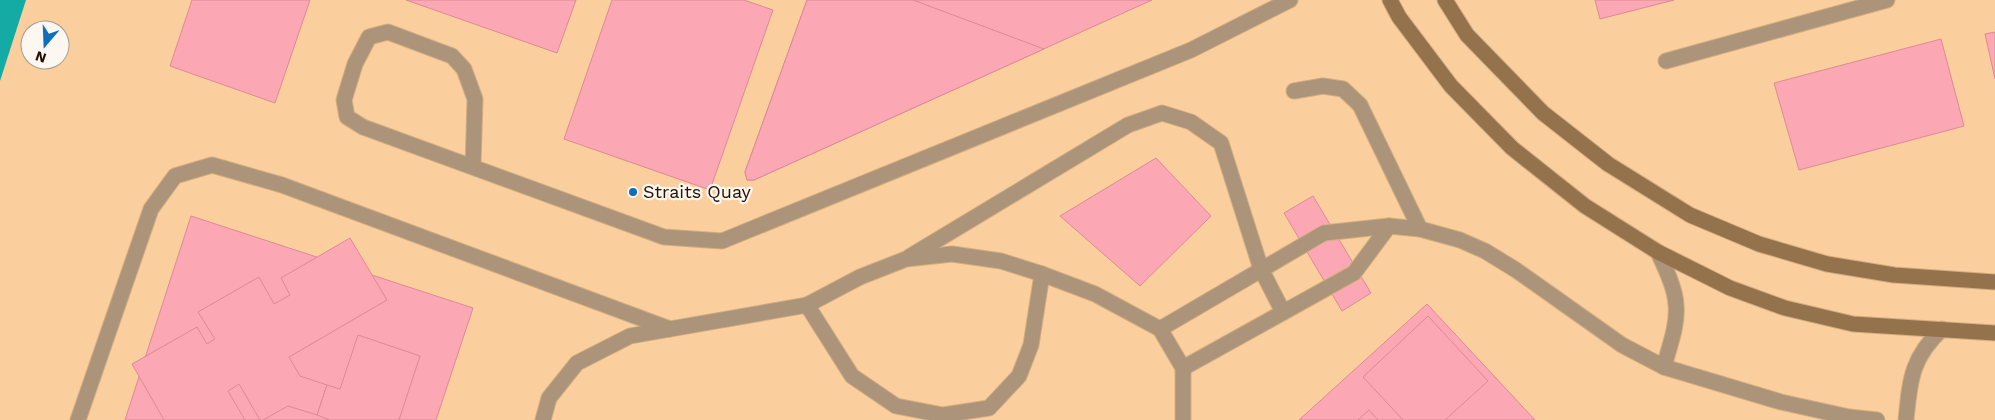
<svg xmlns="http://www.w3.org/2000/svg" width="1995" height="420" viewBox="0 0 1995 420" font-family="'Work Sans',sans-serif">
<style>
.water{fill:#15aba5}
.building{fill:#fca7b4;stroke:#db8a96}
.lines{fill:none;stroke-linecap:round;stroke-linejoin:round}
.lane-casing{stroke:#d3ad81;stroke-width:17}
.street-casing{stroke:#d3ad81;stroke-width:17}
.secondary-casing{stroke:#d3ad81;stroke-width:17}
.lane{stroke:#ab947a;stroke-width:15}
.street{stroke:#ab947a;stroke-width:15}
.secondary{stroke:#94724c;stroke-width:15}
.poi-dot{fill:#106fbb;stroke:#fdf7f1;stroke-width:2}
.labels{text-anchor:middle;stroke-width:4.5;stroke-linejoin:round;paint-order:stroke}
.poi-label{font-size:18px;fill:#231000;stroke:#fdf7f1;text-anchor:start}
</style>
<rect width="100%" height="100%" fill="#facf9d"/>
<polygon class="water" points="0,0 26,0 0,81"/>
<g class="building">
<polygon points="192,0 310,0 275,103 170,66"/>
<polygon points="406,0 576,0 557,53"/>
<polygon points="612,0 744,0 773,10 710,190 564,139"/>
<polygon points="807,0 1152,0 754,180 747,180 745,172"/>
<polygon points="807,0 913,0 1044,49 754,180 747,180 745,172"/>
<polygon points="1595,0 1674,0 1600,19"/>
<polygon points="1995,32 1995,79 1985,34"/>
<polygon points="1941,39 1964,126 1799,170 1774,83"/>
<polygon points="1156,158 1211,216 1140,286 1060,216"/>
<polygon points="1313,196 1371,293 1342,311 1284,213"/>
<polygon points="191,216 473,308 436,420 125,420"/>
<polygon points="350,238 387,300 289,357 300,376 327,385 317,415 288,406 263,420 260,420 239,384 228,391 245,420 164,420 132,364 197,327 207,344 215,339 198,312 259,277 274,304 290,295 281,278"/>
<polygon points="1427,304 1535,420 1299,420"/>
<polygon points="1428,316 1488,381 1445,420 1403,420 1363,377"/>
<polygon points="358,335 420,356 399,420 330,420 317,415 327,385 340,389"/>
<polygon points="1369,410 1378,420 1358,420"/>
</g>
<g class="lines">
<defs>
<g id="lane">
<polyline points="1294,91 1323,86 1343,89 1360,105 1420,229"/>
<polyline points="473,167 475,99 464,69 452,56 388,32 369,37 355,64 344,100 347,117 363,127 664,237 722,241 1191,50 1290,0"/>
<path d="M1658 252C1665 268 1675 287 1676 305 1678 325 1669 347 1664 367"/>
<polyline points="909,257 1128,125 1162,113 1191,122 1221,143 1261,269 1283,312"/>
<polyline points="807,305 852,376 896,406 943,415 989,408 1019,376 1031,345 1042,274"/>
<polyline points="1160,329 1324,233 1389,226 1420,229 1460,240 1485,251 1516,270 1622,345 1664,367 1781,402 1849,417 1877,420"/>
<polyline points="1183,368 1354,273 1389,226"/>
<polyline points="78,420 151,209 175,176 212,165 282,185 670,329"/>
<polyline points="543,420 549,398 577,363 630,336 807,305 860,277 906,259 952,254 1001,261 1042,274 1095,294 1160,329 1183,368 1183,420"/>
<path d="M1906 420C1910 380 1911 358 1942 329"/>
</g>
<polyline id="street" points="1666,61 1887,0"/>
<g id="secondary">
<polyline points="1390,0 1399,17 1451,86 1512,148 1585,206 1658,252 1730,288 1785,308 1853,324 1995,333"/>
<polyline points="1445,0 1467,35 1543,113 1608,164 1690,215 1759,244 1827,264 1894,275 1995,282"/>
</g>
</defs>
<use href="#lane" class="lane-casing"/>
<use href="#street" class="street-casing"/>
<use href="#secondary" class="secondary-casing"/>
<use href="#lane" class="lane"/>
<use href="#street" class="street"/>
<use href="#secondary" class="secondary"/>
</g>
<circle class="poi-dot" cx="633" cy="192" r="5"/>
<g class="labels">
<g class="poi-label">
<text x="643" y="198">Straits Quay</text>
</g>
</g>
<g transform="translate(45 45) rotate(199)"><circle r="24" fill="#fdf7f1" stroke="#a69b91"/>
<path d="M0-4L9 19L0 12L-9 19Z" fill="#106fbb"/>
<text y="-8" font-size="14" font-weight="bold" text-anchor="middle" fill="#231000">N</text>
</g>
</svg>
